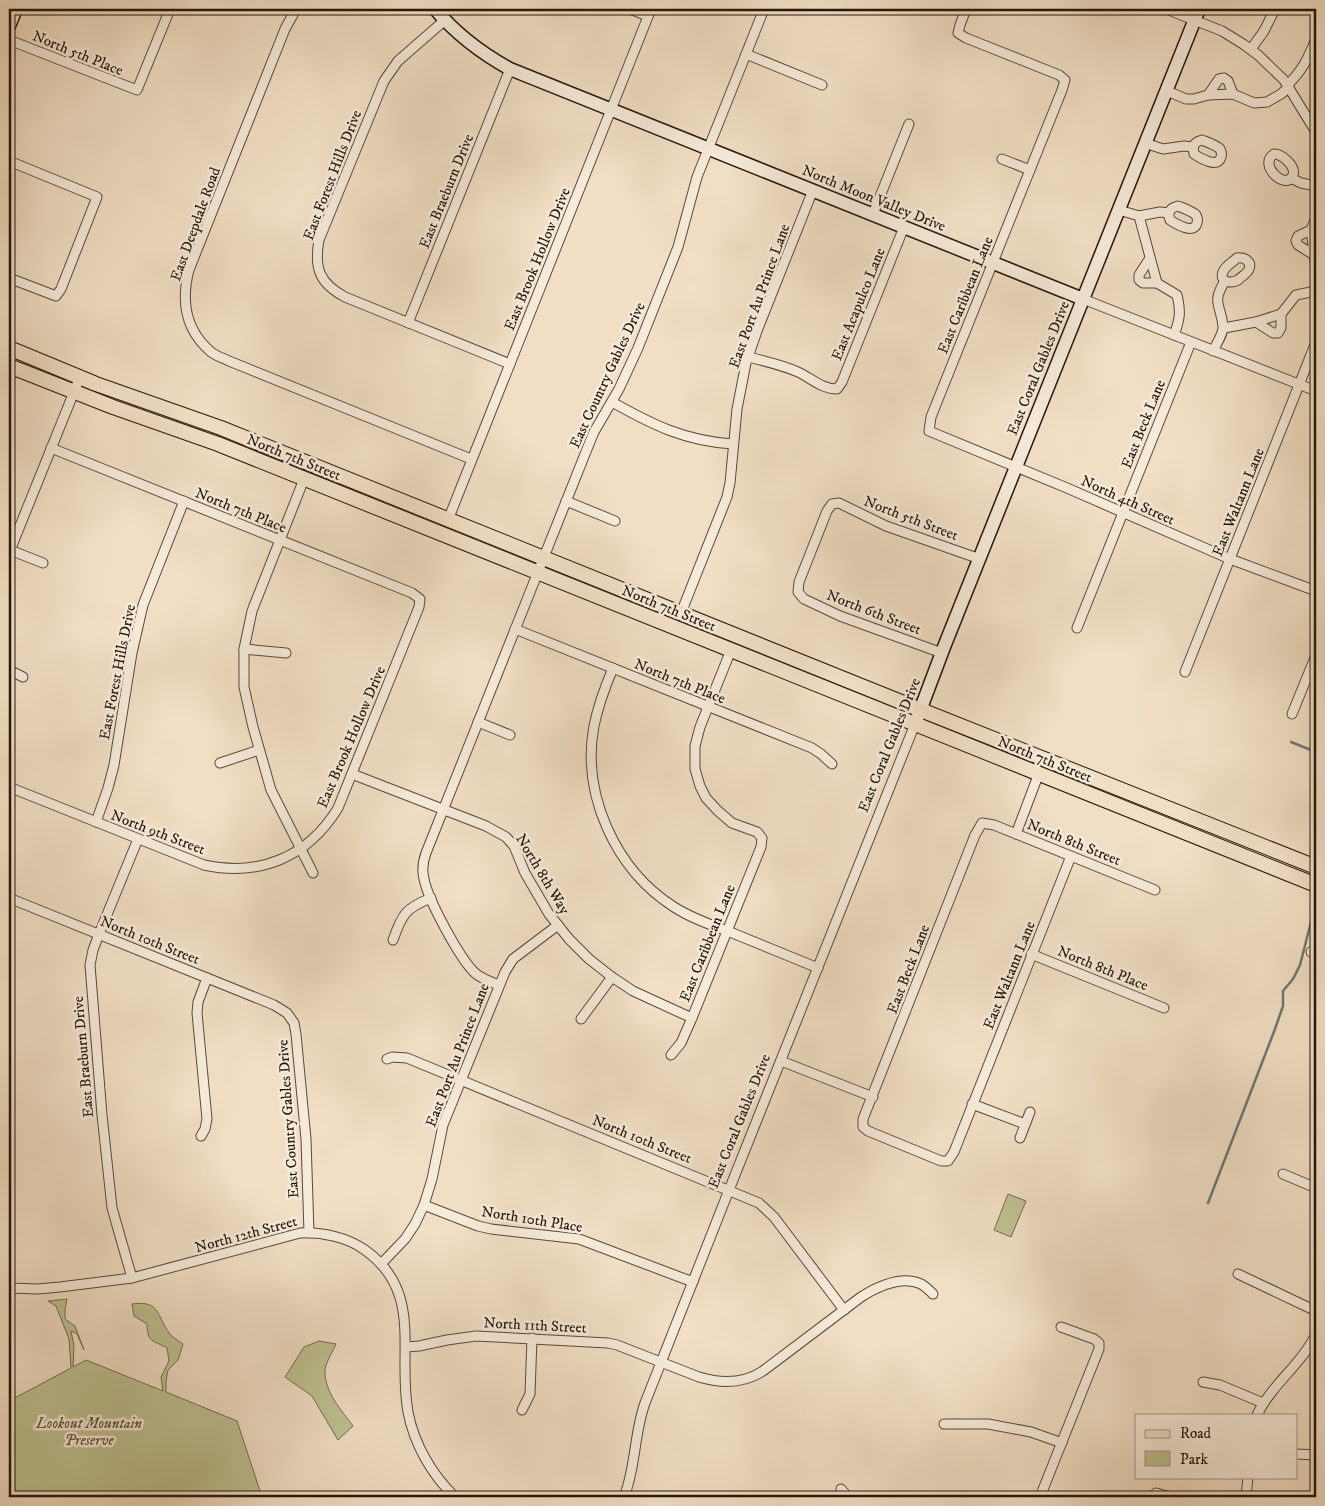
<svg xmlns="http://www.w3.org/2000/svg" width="1325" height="1506" viewBox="0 0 1325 1506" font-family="'IM FELL DW Pica',serif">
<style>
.green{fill:#bec192;stroke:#726c4e}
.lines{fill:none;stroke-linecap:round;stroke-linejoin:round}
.stream{stroke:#6e7876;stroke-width:2.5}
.street-casing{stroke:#58483a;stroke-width:11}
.secondary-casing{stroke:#25160b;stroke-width:15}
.primary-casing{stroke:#25160b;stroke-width:16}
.street{stroke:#f6ead9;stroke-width:9}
.secondary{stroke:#f6ead9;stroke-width:12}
.primary{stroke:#f1dfc5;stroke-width:14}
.labels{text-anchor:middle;stroke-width:5;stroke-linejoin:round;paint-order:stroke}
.street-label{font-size:15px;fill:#25160b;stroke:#f6ead9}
.park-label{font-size:15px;font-style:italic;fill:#5b523a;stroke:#f6ead9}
</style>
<rect width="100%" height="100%" fill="#f1dfc5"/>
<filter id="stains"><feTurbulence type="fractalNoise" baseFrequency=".004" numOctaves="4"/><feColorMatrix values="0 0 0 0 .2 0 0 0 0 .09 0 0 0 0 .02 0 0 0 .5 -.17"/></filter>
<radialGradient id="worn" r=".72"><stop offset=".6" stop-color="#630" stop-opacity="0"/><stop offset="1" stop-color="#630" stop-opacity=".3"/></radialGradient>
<g class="green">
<polygon points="1008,1194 1026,1201 1011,1237 994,1230"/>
<path d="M67 1299 65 1310V1319L75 1326 84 1350 77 1334 71 1331 74 1346 73 1367 86 1360 163 1391 161 1377 169 1361 167 1348C153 1340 147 1343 147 1324L134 1316 132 1304C161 1300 156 1316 170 1334 173 1338 179 1341 183 1344L178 1360 168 1370 166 1381V1392L237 1421 262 1497H9V1401L71 1368 69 1339 56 1306 48 1301Z"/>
<path d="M319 1341 336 1344C333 1351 326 1362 325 1370 324 1391 341 1410 353 1426L338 1440 312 1396 285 1377 304 1347Z"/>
</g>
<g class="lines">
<g class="stream">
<polyline points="1291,742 1316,752"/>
<polyline points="1208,1203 1275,1029 1283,1006 1283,991 1293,979 1300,965 1312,918 1316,915"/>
</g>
<defs>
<g id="street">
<path d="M296 9 285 29 189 270C181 301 185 330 211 352 216 356 223 358 229 361L471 459"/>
<polyline points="630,9 648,16"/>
<polyline points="966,9 960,25 958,33 966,38 1059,75 1065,80 1062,90 931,417 929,431 1067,488 1230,559 1316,591"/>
<polyline points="1166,9 1222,31 1243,44 1258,55 1284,80 1316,132"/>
<path d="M445 20 398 61 384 81 319 240C314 268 319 283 345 297L510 364"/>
<polyline points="9,40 137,90 170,9"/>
<polyline points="1251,49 1264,31 1275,9"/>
<polyline points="746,54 822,85"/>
<path d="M1287 85C1302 72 1309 56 1316 39"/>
<polyline points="1167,91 1186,99 1194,99 1208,95 1233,94 1254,103 1267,102 1281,94 1289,87"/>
<polyline points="1208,95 1219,79 1224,78 1228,81 1233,94"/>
<path d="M1202 140C1207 142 1216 145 1220 149 1221 151 1222 154 1221 157 1218 169 1200 158 1194 154 1192 146 1194 142 1202 140Z"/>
<polyline points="1145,143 1163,149 1184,146 1193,147"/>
<path d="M1274 154C1282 154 1296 166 1293 175 1287 192 1257 165 1274 154Z"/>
<polyline points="1002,159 1030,170"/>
<polyline points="9,161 97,197 61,289 56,296 9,278"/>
<polyline points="1291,178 1301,183 1316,186"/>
<path d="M1178 206C1183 208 1192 211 1196 215 1197 217 1198 220 1197 223 1194 235 1176 224 1170 220 1167 212 1170 208 1178 206Z"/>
<polyline points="1119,210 1139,216 1160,212 1169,213"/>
<polyline points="873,214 909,124"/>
<path d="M1139 216 1157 283 1177 295C1181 312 1180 319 1174 335"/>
<polyline points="1316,218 1311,230 1316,269"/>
<polyline points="1311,230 1298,236 1296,241 1298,245 1314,255"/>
<polyline points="1150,258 1139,275 1139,280 1143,283 1157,283"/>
<path d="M1237 258C1244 257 1252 261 1249 269 1248 273 1241 277 1238 280 1231 284 1219 282 1223 272 1225 266 1233 262 1237 258Z"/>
<polyline points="1083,299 1316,391"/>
<polyline points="1256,322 1273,333 1278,333 1281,328 1281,314"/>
<polyline points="408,323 510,69"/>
<polyline points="1224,328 1256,322 1281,314 1296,295 1316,291"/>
<path d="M1213 351C1216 344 1224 333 1223 326 1221 305 1211 303 1225 281"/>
<path d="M748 357C765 361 782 365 798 372 811 378 822 389 837 389L842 382 904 227"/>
<path d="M612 402C653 425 685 441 733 444"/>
<polyline points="304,479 252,611 244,649 244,687 253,727 271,790 313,873"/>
<polyline points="566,501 615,521"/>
<polyline points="448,520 651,9"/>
<polyline points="10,550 43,563"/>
<polyline points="9,553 80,377"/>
<polyline points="681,613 727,497 730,483 737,409 746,363 757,331 813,190"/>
<polyline points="1077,628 1191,342"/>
<polyline points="515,629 812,748 821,754 832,764"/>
<polyline points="244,649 286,653"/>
<polyline points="942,653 840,616 804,599 798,592 799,582 827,511 832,504 839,503 886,526 980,559"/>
<path d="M613 668C605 687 598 706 594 726 581 795 616 870 674 907 691 918 711 925 730 932 759 944 789 956 818 968"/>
<polyline points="9,670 23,677"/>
<polyline points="1185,672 1316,342"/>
<polyline points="1292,714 1316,655"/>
<polyline points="478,722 510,735"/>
<polyline points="220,763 259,750"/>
<polyline points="352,774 486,826 506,837 514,846 525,873 549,914 569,939 589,959 612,977 633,991 692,1018"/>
<path d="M9 787 204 865C260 877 308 857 338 808L419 607 420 599 412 593 51 448"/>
<polyline points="96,822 108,788 114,765 132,653 143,605 184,501"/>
<polyline points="1016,834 1039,773"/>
<polyline points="1071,856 954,1152 948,1161 941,1161 868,1131 863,1127 863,1119 975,835 982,823 994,825 1155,890"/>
<polyline points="9,898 274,1005 287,1013 294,1023 296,1034 306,1139 309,1233"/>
<path d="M393 940C402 914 406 908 431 898"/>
<polyline points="1311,952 1316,954"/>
<polyline points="1031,954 1164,1008"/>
<path d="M499 985C491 982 482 979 475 973 460 959 428 900 424 879 422 871 423 861 426 853L587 449 594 432 619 389 638 348 678 247 697 177 764 9"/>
<polyline points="581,1019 612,977"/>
<polyline points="671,1055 681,1043 692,1018 761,847 762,838 757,832 732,823 717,810 706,798 700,786 695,769 695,746 700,727 731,650"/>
<polyline points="387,1059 392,1057 407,1058 759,1203 774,1217 844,1310"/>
<polyline points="781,1061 873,1097"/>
<polyline points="972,1104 1025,1124"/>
<polyline points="201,1136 205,1129 207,1119 197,1013 198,1002 207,978"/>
<polyline points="1020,1138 1030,1112"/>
<polyline points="1283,1174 1316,1188"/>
<polyline points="424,1205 478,1226 491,1229 579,1239 693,1282"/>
<polyline points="381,1264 405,1239 415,1224 424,1205 432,1179 443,1125 505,972 513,959 558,925"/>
<polyline points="1238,1274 1316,1311"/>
<polyline points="132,1278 112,1208 102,1115 90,965 93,950 99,934 138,839"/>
<path d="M9 1288 38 1289 60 1287 132 1278 300 1233C322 1232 347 1237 365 1250 424 1292 397 1352 408 1412 414 1444 432 1475 455 1497"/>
<path d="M406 1347 419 1346 447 1340 476 1336 608 1343 617 1345 699 1377C722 1384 743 1384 763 1371L861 1297C877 1287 901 1275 921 1284 925 1286 929 1290 933 1294"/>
<polyline points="1203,1382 1220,1385 1263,1403"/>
<polyline points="522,1410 530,1394 532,1338"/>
<path d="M1257 1415C1272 1384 1302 1364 1316 1334"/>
<polyline points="944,1424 988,1424 1031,1432 1062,1443"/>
<polyline points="1296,1454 1316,1455"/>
<polyline points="841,1489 848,1497"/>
<polyline points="1156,1493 1171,1497"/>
<path d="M624 1497C636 1467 634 1433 645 1403L729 1190 915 724"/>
<polyline points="1040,1497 1099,1349 1099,1343 1094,1339 1061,1327"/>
<polyline points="1246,1497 1248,1477"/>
</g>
<g id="secondary">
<path d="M435 9C456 34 481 53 510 69L1083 299"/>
<polyline points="9,26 16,9"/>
<polyline points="915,724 944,647 1199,9"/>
</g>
<g id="primary">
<polyline points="9,348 96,384 221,428 931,714 1316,867"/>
<polyline points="9,366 113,407 218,444 1316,885"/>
</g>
</defs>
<use href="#street" class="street-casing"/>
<use href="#secondary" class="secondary-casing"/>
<use href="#primary" class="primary-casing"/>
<use href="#street" class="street"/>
<use href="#secondary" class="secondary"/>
<use href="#primary" class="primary"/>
</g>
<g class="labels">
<g class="street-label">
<text transform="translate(78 53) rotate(22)" y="5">North 5th Place</text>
<text transform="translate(332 175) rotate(-69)" y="5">East Forest Hills Drive</text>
<text transform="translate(446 191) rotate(-68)" y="5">East Braeburn Drive</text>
<text transform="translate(874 198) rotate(22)" y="5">North Moon Valley Drive</text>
<text transform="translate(195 224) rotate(-70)" y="5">East Deepdale Road</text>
<text transform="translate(537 259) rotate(-68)" y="5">East Brook Hollow Drive</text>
<text transform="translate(965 295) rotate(-68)" y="5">East Caribbean Lane</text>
<text transform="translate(759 296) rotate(-70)" y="5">East Port Au Prince Lane</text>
<text transform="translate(858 304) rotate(-68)" y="5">East Acapulco Lane</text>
<text transform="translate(1038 368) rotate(-68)" y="5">East Coral Gables Drive</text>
<text transform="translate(607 375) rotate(-65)" y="5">East Country Gables Drive</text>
<text transform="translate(1143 424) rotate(-68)" y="5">East Beck Lane</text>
<text transform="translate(294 457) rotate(22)" y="5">North 7th Street</text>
<text transform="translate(1128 500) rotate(24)" y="5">North 4th Street</text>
<text transform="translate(1238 502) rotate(-68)" y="5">East Waltann Lane</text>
<text transform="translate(241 510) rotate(22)" y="5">North 7th Place</text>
<text transform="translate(911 518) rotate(21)" y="5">North 5th Street</text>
<text transform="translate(669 608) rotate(22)" y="5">North 7th Street</text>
<text transform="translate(874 612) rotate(21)" y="5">North 6th Street</text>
<text transform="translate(117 672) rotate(-79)" y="5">East Forest Hills Drive</text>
<text transform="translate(680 681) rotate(22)" y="5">North 7th Place</text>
<text transform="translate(351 737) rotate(-67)" y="5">East Brook Hollow Drive</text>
<text transform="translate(889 745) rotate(-68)" y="5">East Coral Gables Drive</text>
<text transform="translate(1045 759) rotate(22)" y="5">North 7th Street</text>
<text transform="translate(158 832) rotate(21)" y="5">North 9th Street</text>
<text transform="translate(1074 842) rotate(22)" y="5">North 8th Street</text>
<text transform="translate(543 874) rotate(59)" y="5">North 8th Way</text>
<text transform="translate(150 940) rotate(22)" y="5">North 10th Street</text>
<text transform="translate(707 943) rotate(-68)" y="5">East Caribbean Lane</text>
<text transform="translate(1103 968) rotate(22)" y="5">North 8th Place</text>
<text transform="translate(908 969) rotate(-69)" y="5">East Beck Lane</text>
<text transform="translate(1009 975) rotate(-68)" y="5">East Waltann Lane</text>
<text transform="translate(457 1055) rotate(-69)" y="5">East Port Au Prince Lane</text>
<text transform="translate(83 1057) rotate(-95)" y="5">East Braeburn Drive</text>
<text transform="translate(288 1119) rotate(-94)" y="5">East Country Gables Drive</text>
<text transform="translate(739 1121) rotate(-68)" y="5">East Coral Gables Drive</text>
<text transform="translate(642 1139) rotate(22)" y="5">North 10th Street</text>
<text transform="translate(532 1219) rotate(9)" y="5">North 10th Place</text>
<text transform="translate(246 1234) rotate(-15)" y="5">North 12th Street</text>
<text transform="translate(535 1325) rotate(3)" y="5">North 11th Street</text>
</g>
<g class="park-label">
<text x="89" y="1428">Lookout Mountain<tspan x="89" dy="17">Preserve</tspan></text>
</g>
</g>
<rect width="1325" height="1506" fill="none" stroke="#f1dfc5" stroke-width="30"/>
<rect x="10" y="10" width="1305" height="1486" fill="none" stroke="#25160b" stroke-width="2.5"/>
<rect x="15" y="15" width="1295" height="1476" fill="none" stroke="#25160b"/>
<rect x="1135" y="1414" width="162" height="65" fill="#f6ead9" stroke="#a29587"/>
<rect x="1145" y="1430" width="25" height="8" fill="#f1dfc5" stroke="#a29587"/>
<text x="1180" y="1438" font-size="15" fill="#25160b">Road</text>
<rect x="1145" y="1451" width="25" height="15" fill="#bec192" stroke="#a29587"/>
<text x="1180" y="1464" font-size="15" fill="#25160b">Park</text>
<rect width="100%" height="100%" filter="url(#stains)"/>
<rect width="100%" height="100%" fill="url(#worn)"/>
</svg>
